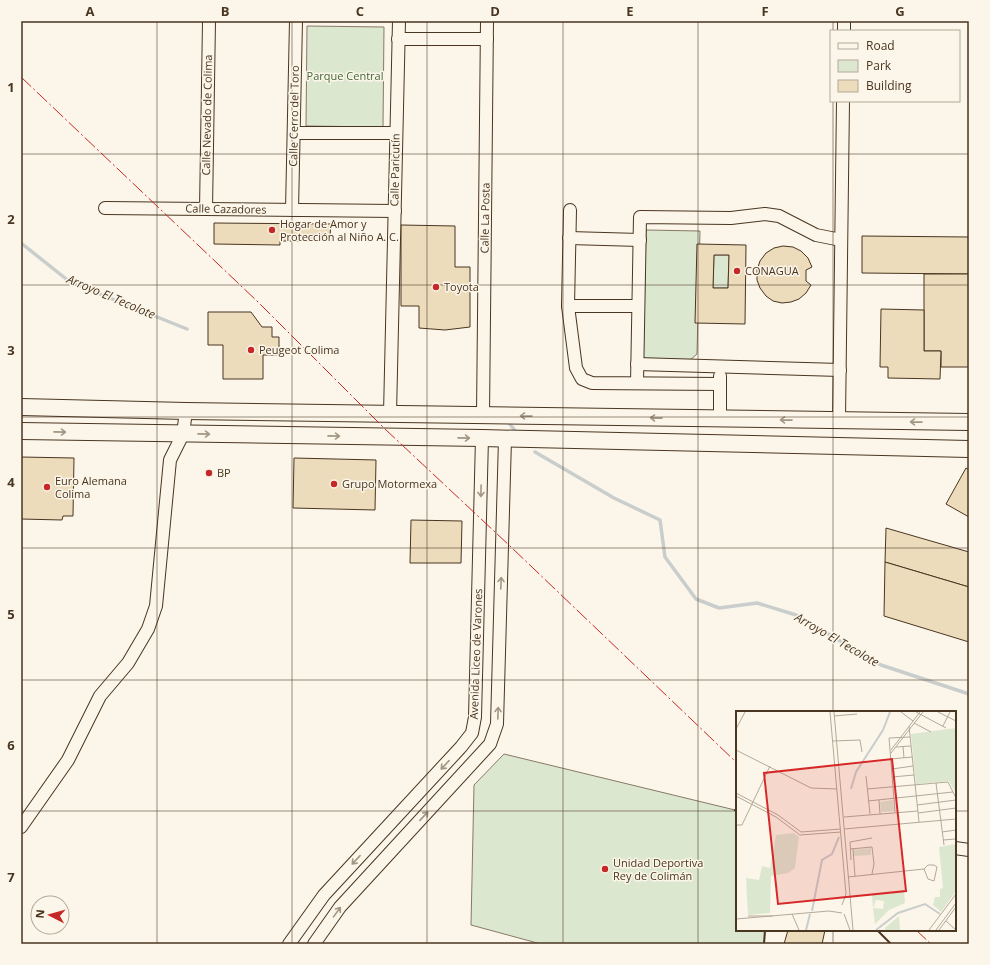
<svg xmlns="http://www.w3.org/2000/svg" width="990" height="965" viewBox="0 0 990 965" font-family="'Open Sans',sans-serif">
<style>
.green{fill:#dce7d0;stroke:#887966}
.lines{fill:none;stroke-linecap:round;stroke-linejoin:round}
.stream{stroke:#c9cecd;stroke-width:3.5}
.building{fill:#ecdcbc;stroke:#4a3520;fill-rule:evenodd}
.minor-casing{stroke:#4a3520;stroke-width:14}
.major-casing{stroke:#4a3520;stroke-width:18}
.minor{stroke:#fbf6e9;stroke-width:12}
.major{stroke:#fbf6e9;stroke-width:16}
.wall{stroke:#4a3520;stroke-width:2}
.power{stroke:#c62828;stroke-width:1;stroke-dasharray:14 3 2 3;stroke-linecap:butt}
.oneway{stroke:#a29684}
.grid{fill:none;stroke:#4a3520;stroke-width:1;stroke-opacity:0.55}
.poi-dot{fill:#c62828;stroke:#fbf6e9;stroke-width:1.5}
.labels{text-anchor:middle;stroke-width:3;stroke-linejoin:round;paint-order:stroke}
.park-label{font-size:11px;fill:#436837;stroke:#fbf6e9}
.street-label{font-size:11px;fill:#4a3520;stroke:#fbf6e9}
.poi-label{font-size:11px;fill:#4a3520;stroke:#fbf6e9;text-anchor:start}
.water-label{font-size:12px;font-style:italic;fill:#4a3520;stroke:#fbf6e9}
.inset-river{fill:none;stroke:#c9cecd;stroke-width:2}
.inset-road{fill:none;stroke:#b4a999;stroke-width:1}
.view{fill:#d62828;fill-opacity:0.15;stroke:#d62828;stroke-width:2}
.inset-edge{fill:none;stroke:#4a3520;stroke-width:2}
.neatline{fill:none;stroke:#4a3520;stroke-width:1.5}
.grid-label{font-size:13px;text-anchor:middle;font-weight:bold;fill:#4a3520}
</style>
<rect width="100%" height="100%" fill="#fbf6e9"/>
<g class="green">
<polygon points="307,26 384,27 383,127 306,126"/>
<polygon points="646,230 700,231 697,354 689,361 643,360"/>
<polygon points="714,255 729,255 728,288 713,288"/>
<polygon points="504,754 735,810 737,813 737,930 765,930 764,944 541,944 471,925 474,785"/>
</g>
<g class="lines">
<g class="stream">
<polyline points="21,243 70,282 187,329"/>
<polyline points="509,423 517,433"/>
<polyline points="535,452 614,498 660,520 665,557 696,599 719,608 757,603 796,615 881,665 969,694"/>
</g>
</g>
<g class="building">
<polygon points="214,223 331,224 330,235 313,235 312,241 280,241 280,245 214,244"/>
<polygon points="401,225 455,226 455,267 470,267 470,327 445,330 419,328 419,306 401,306"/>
<polygon points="862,236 969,237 969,274 862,273"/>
<path d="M697 244 746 245 745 324 695 323ZM714 255H729L728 288H713Z"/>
<polygon points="783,246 793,247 801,251 808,258 812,267 806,270 806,281 811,285 806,293 799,299 791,302 782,303 773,301 766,296 760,288 757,280 757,270 760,261 766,253 774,248"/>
<polygon points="924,274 969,274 969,367 941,367 941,351 924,351"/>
<polygon points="881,309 924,310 924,351 941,351 940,379 888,378 888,367 880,367"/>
<polygon points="208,312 251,312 262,327 272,327 272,337 279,337 279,355 263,355 263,379 223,379 223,345 208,345"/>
<polygon points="21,457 74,458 73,516 63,516 62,520 21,519"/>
<polygon points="294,458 376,460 375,510 293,508"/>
<polygon points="966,468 969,470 969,517 946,504"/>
<polygon points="411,520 462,521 461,563 410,563"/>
<polygon points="886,528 969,552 969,587 885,562"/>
<polygon points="885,562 969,587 969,642 884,616"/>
<polygon points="788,930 825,930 822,944 784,944"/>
</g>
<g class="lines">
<defs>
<g id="minor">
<polyline points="844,31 844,21"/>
<polyline points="398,39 487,39"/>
<polyline points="294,133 396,133"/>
<polyline points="105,208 395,211"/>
<polyline points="206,209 209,21"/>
<polyline points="292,210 296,21"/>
<polyline points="570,210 568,306 576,368 582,379 592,383 720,384"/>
<polyline points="569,238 640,240"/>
<polyline points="568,306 638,306"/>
<polyline points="637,364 840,370"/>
<polyline points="637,383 640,217 731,218 765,214 779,216 816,235 841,240"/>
<polyline points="390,414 399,21"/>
<polyline points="483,415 487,21"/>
<polyline points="720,419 720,376"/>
<polyline points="839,420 843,101"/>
<polyline points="21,827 68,760 100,696 128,663 148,629 156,606 170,460 183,434 186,411"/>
<polyline points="955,848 969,850"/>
<polyline points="289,944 324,895 461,747 472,733 475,717 482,438"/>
<polyline points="314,944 340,907 490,744 497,724 505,439"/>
</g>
<g id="major">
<polyline points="21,407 186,411 969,422"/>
<polyline points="21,431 482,438 969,449"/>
</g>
</defs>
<use href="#minor" class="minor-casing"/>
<use href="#major" class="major-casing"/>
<use href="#minor" class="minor"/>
<use href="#major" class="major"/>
<g class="wall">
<polyline points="737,810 735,810 737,813"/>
<polyline points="877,930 891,944"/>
<polyline points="764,944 765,930"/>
</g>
<g class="power">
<polyline points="21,77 258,302 385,429 511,547 737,763"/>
<polyline points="916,930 931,944"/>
</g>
</g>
<defs><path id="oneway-shaft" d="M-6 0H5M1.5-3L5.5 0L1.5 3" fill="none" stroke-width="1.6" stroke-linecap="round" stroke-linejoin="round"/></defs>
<g class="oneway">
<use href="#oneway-shaft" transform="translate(526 416) rotate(-179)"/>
<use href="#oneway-shaft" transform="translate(656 418) rotate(-179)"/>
<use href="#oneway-shaft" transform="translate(786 420) rotate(-179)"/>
<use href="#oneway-shaft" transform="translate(916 422) rotate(-179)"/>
<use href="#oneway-shaft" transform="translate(60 432) rotate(1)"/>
<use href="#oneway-shaft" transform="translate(204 434) rotate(1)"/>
<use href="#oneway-shaft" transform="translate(334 436) rotate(1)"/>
<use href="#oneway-shaft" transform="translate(464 438) rotate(1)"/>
<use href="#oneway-shaft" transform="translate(481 491) rotate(91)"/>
<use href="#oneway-shaft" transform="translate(501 583) rotate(-88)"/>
<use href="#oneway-shaft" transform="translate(498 713) rotate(-88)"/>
<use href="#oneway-shaft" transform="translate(445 765) rotate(133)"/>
<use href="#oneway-shaft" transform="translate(424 816) rotate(-47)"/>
<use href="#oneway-shaft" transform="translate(356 860) rotate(133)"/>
<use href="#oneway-shaft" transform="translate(337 912) rotate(-54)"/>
</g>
<path class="grid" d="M157 21V944M292 21V944M427 21V944M563 21V944M698 21V944M833 21V31M833 101V712M21 154H969M21 285H969M21 417H969M21 548H969M21 680H969M21 811H737M955 811H969M833 930V944"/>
<g class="poi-dot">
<circle cx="272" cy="230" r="4"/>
<circle cx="737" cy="271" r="4"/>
<circle cx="436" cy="287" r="4"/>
<circle cx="251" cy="350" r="4"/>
<circle cx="209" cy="473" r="4"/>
<circle cx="334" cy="484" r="4"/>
<circle cx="47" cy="487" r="4"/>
<circle cx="605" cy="869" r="4"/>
</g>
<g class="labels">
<g class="park-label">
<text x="345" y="80">Parque Central</text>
</g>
<g class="street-label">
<text transform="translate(207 115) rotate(-89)" y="4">Calle Nevado de Colima</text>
<text transform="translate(294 116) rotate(-89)" y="4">Calle Cerro del Toro</text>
<text transform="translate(395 170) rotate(-89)" y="4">Calle Paricutín</text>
<text transform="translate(226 209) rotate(1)" y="4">Calle Cazadores</text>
<text transform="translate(485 218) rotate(-89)" y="4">Calle La Posta</text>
<text transform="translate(476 654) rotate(-88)" y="4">Avenida Liceo de Varones</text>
</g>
<g class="poi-label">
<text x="280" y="228">Hogar de Amor y<tspan x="280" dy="13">Protección al Niño A. C.</tspan></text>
<text x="745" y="275">CONAGUA</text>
<text x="444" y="291">Toyota</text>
<text x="259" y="354">Peugeot Colima</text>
<text x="217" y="477">BP</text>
<text x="55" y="485">Euro Alemana<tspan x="55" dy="13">Colima</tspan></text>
<text x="342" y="488">Grupo Motormexa</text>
<text x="613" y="867">Unidad Deportiva<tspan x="613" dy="13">Rey de Colimán</tspan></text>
</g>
<g class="water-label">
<text transform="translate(111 297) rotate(23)" y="4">Arroyo El Tecolote</text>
<text transform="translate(837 640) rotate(30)" y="4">Arroyo El Tecolote</text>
</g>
</g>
<g transform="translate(736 711)">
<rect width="220" height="220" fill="#fbf6e9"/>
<path d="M220 17V83L213 70 180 73 175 23ZM157 89 158 100 145 101 144 91ZM58 122 63 126 59 157 52 162 35 165 34 202 12 204 10 167 23 169 26 155 34 157 40 124ZM220 133V180L205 201 197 194 199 186H204V178L207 177 203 136ZM135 137V144L118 145 117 139ZM168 181 169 192 153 199 139 213 137 197 147 198 148 190 140 189 137 197 136 184ZM163 205 164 219H149V217Z" fill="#dce7d0"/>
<path class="inset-river" d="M115 78 120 61 147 19 154 1M76 200 86 149 96 143 103 126M70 219 74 203M140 219 162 202 189 193 204 203"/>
<path class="inset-road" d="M94 1 110 183 106 194M98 1 117 219M165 1 177 10M180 1 210 17M202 1 220 10M98 5 121 3M178 12 195 21M173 15 183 111M207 15 214 1M0 18 9 1M97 30 124 29 126 41M167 35 168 47M160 36 175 35M0 39 75 77 101 78M155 39 184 1M155 42 187 1M155 48 176 46M156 58 177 55M130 65 134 103M156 66 178 64M200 72 208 134M131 78 212 71 220 87M0 82 42 104 65 121 105 118M0 85 40 106 64 124 105 121M143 89 144 103M132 90 217 81M181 94 220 89M159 101 153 27 174 26M182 102 220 97M108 106 182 100M0 114H6L34 55M108 118 220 108M206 121 220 119M207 129 220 128M114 138 136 136 138 153 136 163M117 138 119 165M115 149 114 131 136 127M112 166 188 158 192 154H198L201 156 198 170 192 168 188 158M56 203 63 219M108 203 114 219M12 205H37M0 208 93 200 106 202M210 210 220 219M193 219 220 183M200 219 220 192M203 219 220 196"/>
<path class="view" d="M156 48 170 180 42 193 28 62Z"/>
<rect width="220" height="220" class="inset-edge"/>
</g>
<rect width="990" height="965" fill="none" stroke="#fbf6e9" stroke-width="44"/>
<rect x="830" y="30" width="130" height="72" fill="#fbf6e9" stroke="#b4a999"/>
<rect x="838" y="43" width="20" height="6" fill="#fbf6e9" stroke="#b4a999"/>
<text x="866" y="50" font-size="12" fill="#4a3520">Road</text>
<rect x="838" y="60" width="20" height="12" fill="#dce7d0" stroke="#b4a999"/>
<text x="866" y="70" font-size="12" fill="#4a3520">Park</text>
<rect x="838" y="80" width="20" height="12" fill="#ecdcbc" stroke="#b4a999"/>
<text x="866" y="90" font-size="12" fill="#4a3520">Building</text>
<g transform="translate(50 915) rotate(276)"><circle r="19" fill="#fbf6e9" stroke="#b4a999"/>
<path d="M0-3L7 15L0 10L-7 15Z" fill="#c62828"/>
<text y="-6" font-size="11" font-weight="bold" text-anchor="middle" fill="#4a3520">N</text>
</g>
<rect x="22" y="22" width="946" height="921" class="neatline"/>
<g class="grid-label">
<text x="90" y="16">A</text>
<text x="225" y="16">B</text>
<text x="360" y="16">C</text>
<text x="495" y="16">D</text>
<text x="630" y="16">E</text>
<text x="765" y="16">F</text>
<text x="900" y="16">G</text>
<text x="11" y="92">1</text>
<text x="11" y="224">2</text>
<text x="11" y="355">3</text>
<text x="11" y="487">4</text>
<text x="11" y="619">5</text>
<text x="11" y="750">6</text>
<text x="11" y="882">7</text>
</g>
</svg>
